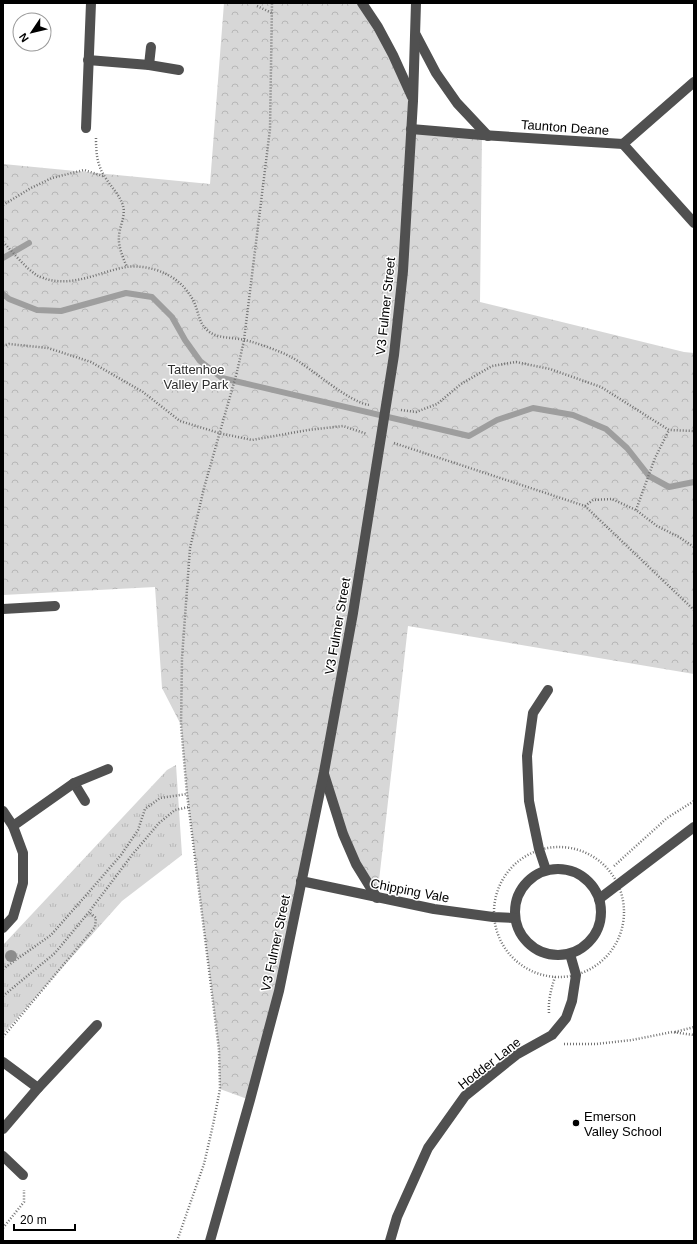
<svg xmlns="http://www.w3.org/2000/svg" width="697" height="1244" viewBox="0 0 697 1244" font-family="Helvetica,sans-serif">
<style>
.grass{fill:url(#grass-tufts)}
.forest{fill:url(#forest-crowns)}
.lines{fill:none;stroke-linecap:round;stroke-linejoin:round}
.stream{stroke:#9e9e9e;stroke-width:6}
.path{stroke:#727272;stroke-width:2.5;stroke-dasharray:1 2;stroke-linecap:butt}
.minor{stroke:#505050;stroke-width:10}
.tree{fill:#8c8c8c}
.poi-dot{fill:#000;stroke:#fff;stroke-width:1.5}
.labels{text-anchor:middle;stroke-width:3;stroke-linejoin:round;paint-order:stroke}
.street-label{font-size:13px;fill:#000;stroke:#fff}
.park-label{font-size:13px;fill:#2e2e2e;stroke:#fff}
.poi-label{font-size:13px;fill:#000;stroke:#fff;text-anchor:start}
</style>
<defs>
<pattern id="grass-tufts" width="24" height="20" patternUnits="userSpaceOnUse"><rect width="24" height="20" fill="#d7d7d7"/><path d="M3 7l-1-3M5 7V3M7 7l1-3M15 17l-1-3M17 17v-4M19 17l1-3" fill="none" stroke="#b7b7b7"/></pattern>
<pattern id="forest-crowns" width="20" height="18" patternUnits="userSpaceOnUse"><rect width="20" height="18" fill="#d7d7d7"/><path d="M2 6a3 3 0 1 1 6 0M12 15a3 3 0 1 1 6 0" fill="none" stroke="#b7b7b7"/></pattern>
</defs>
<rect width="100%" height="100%" fill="#fff"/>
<polygon class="grass" points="176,765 182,855 122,901 3,1034 3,945 167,770"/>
<polygon class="forest" points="224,3 362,3 413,101 411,129 482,135 480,302 684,352 694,353 694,674 408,626 377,898 356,864 324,773 250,1100 220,1089 219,1050 187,794 181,725 162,688 155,587 3,595 3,164 210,184"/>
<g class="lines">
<g class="stream">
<polyline points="3,258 29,243"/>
<polyline points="3,294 9,299 37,310 61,311 126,293 152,297 172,317 185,340 200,361 222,378 469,436 497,420 533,408 573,415 606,429 627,448 649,476 669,487 694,482"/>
</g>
<g class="path">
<polyline points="257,3 257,6 272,13"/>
<path d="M96 138C96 153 97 165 105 177 111 187 120 195 123 206 126 216 119 227 119 237 118 246 123 258 127 267"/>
<polyline points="3,205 31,188 52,178 84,170 103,176"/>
<path d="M3 242C14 253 25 268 38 276 40 277 44 278 46 279 74 287 99 272 126 267 137 265 154 268 164 273 178 279 191 292 196 307 199 316 200 324 208 331 218 339 233 337 245 340 257 343 280 351 291 357 312 368 349 403 370 405"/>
<polyline points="3,346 9,344 48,348 91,362 143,392 180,421 219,433 252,440 308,430 343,426 367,434"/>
<polyline points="401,410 416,412 437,404 461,384 492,366 516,362 550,369 601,387 669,430 694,431"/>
<polyline points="394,443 585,506 694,610"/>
<polyline points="585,506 593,500 612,499 636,510 657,526 679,537 694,547"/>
<polyline points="636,510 655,458 669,430"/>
<circle cx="559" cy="912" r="65"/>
<polyline points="614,866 667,818 694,801"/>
<polyline points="3,969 51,935 88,893 121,855 138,830 145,809 160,798 187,794"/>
<polyline points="3,996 55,953 89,912 132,855 159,823 175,810 189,807"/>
<path d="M549 1013C548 1001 551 989 555 977"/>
<polyline points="675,1032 694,1027"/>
<polyline points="3,1037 95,927 96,918 89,912"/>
<polyline points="564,1044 596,1044 632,1040 672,1032 694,1035"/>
<polyline points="3,1228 24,1202 24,1190"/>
<polyline points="177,1241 204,1164 213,1125 220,1089 219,1050 187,794 181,725 182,658 190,548 204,488 237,372 244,340 270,129 272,3"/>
</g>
<g class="minor">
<polyline points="362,3 378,27 393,55 412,97"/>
<polyline points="416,35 436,73 457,103 488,136"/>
<polyline points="88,60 149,65 179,70"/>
<polyline points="149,65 151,47"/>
<polyline points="86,128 91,3"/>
<polyline points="411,129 482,135 623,144 694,82"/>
<polyline points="623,144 694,223"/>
<polyline points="3,609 55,606"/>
<polyline points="324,774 343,834 356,864 377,898"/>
<polyline points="74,783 85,801"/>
<polyline points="3,811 13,826 23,853 23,883 13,917 3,928"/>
<polyline points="13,826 74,783 108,769"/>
<circle cx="558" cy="912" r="43"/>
<polyline points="546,870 539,849 529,801 527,756 533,713 548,690"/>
<polyline points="301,881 434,909 493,917 514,918"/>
<polyline points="599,899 694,827"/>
<polyline points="3,1062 38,1088"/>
<polyline points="3,1129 38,1088 97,1025"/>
<polyline points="3,1156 23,1175"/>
<polyline points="210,1241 250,1100 279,991 324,772 353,613 394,355 403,271 413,101 416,3"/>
<polyline points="390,1241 397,1217 428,1148 465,1096 516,1055 552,1035 566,1018 572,1001 576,975 570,954"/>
</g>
</g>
<circle class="tree" cx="11" cy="956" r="6"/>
<circle class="poi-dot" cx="576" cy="1123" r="4"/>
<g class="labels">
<g class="street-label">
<text transform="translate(565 127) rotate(4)" y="5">Taunton Deane</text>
<text transform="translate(385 306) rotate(-84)" y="5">V3 Fulmer Street</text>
<text transform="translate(337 626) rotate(-80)" y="5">V3 Fulmer Street</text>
<text transform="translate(410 890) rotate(11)" y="5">Chipping Vale</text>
<text transform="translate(275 943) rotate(-78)" y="5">V3 Fulmer Street</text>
<text transform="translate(489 1063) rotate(-38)" y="5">Hodder Lane</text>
</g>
<g class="park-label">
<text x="196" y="374">Tattenhoe<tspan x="196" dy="15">Valley Park</tspan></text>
</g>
<g class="poi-label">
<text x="584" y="1121">Emerson<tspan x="584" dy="15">Valley School</tspan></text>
</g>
</g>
<rect width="697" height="1244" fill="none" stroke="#000000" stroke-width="8"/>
<g transform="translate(32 32) rotate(235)"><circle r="19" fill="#ffffff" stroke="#999999"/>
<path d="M0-3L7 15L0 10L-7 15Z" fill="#000000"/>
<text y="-6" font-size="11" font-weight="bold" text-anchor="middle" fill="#000000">N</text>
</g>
<path d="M14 1224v6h61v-6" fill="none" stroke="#000000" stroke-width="2"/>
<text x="20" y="1224" font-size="12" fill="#000000" stroke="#ffffff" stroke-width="3" paint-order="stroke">20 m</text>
</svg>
